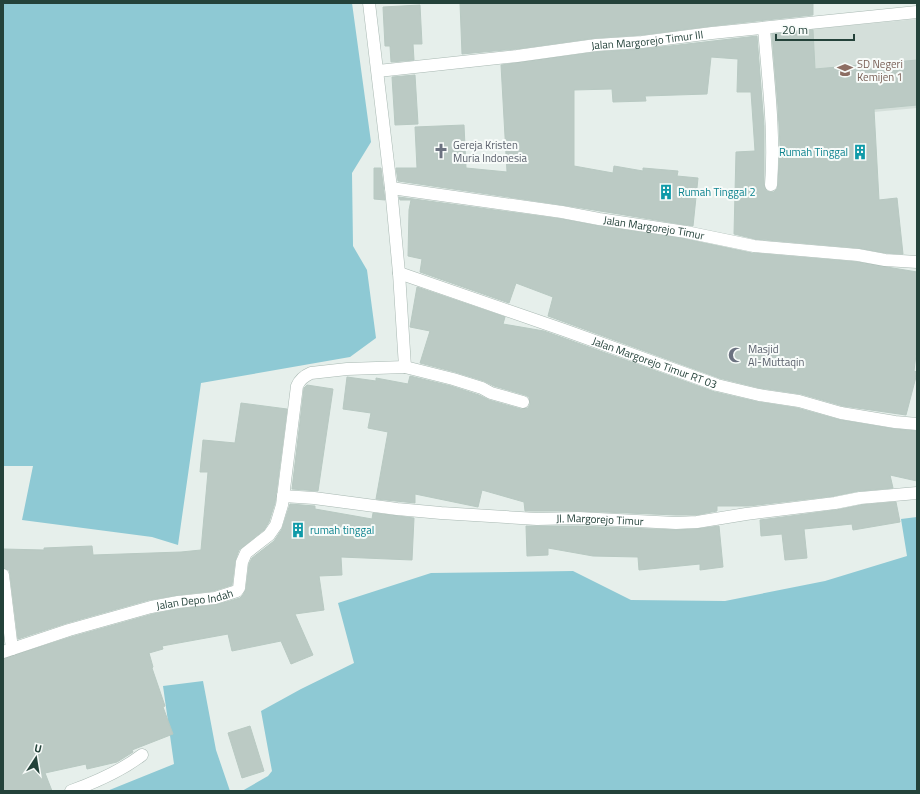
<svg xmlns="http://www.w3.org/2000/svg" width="920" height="794" viewBox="0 0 920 794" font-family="'Titillium Web',sans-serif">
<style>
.built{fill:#d4dfda}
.water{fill:#8ec9d4}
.building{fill:#bbcac4;stroke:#b8c9c2}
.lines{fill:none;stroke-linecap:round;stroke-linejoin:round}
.street-casing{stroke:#a8b8b2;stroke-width:13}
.street{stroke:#fff;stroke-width:12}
.labels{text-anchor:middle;stroke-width:4;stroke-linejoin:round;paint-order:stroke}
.street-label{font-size:11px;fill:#24423a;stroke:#f7fbf9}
.education-label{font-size:11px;fill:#785e54;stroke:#f7fbf9;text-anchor:start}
.worship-label{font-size:11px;fill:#5b616d;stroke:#f7fbf9;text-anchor:start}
.culture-label{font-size:11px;fill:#0d838f;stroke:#f7fbf9;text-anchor:start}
</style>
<rect width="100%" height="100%" fill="#e6efeb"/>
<polygon class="built" points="917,19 917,108 777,121 771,33"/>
<g class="water">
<polygon points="3,3 352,3 371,142 352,173 353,246 367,270 376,338 350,357 201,383 178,545 152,537 22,520 33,466 3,466"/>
<polygon points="917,517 917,791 242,791 268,776 272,771 261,711 301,689 354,663 338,603 431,573 573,571 631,600 725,601 825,581 907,556 901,519"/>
<polygon points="203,681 216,750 230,791 107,791 174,764 163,686"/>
</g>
<g class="building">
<polygon points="460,3 813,3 813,15 711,26 641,35 595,38 516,49 462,54"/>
<polygon points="420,5 422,44 413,44 414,60 391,62 390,46 385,46 383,7"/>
<polygon points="813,30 815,69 917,60 917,105 874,109 879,200 897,198 903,254 886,253 859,248 755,239 734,234 736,152 755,151 751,92 737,92 738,59 711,57 707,94 645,96 646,101 613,102 612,89 574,90 574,166 613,173 614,166 643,171 643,168 678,171 677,176 698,178 693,226 563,205 398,181 396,168 417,168 415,127 464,125 466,168 507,172 501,65 597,52 643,49 757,36 764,126 764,185 767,191 770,192 774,192 777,189 778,185 780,146 778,106 772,34"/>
<polygon points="415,75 418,124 395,125 392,77"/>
<polygon points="374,168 381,168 385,200 374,199"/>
<polygon points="399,197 561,219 598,226 685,239 752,253 857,262 917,272 917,346 914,371 917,372 917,373 906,415 843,406 801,394 760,388 719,378 548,316 553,297 516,283 509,303 420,272 422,259 408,256 409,210 411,200 400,200"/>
<polygon points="417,287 505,317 503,324 544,331 715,392 758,402 797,408 840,420 894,429 917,431 917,481 890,475 893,488 859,491 834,496 749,506 717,506 717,511 696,515 676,515 578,511 525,511 524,502 482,490 478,507 415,494 415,503 376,499 388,432 368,428 371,413 343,409 347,377 376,381 376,378 408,384 410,376 451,386 479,395 489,400 521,409 528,408 530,404 529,397 525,395 494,386 484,381 455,372 420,363 430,331 410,327"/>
<polygon points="307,385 333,389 318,491 292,489 304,388"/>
<polygon points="241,403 287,409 275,503 269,522 264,530 239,550 235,561 232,585 213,591 177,595 149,600 67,623 18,639 10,574 9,570 3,568 3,549 44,550 44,548 92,546 93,555 181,552 201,550 208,472 200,472 203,440 235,443"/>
<polygon points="896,502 900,522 853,530 852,524 804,529 807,558 785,560 782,534 761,536 760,520 836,510 861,505"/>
<polygon points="290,504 315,506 315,509 372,519 373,513 414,518 412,560 341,557 342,575 319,576 324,610 295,614 313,655 291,664 281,641 232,651 228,634 162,646 163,649 149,653 153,667 152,668 165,706 163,707 173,734 132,750 133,752 117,762 87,769 86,764 45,773 52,791 3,791 3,659 71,637 153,614 179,609 216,605 240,598 243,595 246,589 249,564 252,558 274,541 282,529"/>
<polygon points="526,526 578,526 676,530 697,529 719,526 723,567 700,570 700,564 639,570 638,557 593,556 548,548 548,555 527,556"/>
<polygon points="250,726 264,771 242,778 228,733"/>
</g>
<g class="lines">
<defs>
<g id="street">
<path d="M764 28C768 80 775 133 771 185"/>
<path id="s1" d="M378 71 517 56 596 45 642 42 712 33 917 12"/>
<path id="s2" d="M391 188 562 212 599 219 686 232 754 246 858 255 885 260 917 262"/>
<path id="s3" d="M399 273 564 330 717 385 759 395 799 401 841 413 895 422 917 424"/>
<polyline points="405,367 453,379 482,388 491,393 523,402"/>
<path id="s4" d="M283 496 314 498 397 509 441 513 537 519 578 518 676 523 697 522 746 514 835 503 860 498 917 493"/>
<polyline points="3,575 12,649"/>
<path id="s5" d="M3 652 69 630 151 607 178 602 215 598 237 591 239 588 242 562 246 553 269 535 276 525 282 505 297 386C300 379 304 376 311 373L347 369 405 367 399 273 391 188 369 3"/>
<path d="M71 791C96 782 121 771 142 755"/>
</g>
</defs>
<use href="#street" class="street-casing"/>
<use href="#street" class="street"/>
</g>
<defs>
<symbol id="school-bare" viewBox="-9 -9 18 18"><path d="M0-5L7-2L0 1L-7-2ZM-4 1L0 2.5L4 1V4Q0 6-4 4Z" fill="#8d6e63" stroke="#f7fbf9" stroke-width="2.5" paint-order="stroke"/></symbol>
<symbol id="church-bare" viewBox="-9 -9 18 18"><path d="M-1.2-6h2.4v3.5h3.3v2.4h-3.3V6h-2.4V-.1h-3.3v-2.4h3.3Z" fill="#6b7280" stroke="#f7fbf9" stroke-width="2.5" paint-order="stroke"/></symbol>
<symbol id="building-bare" viewBox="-9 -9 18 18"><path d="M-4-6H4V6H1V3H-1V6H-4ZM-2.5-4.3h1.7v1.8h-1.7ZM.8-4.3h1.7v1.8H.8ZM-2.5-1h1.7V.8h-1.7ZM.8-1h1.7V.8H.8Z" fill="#0f9aa8" stroke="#f7fbf9" stroke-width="2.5" paint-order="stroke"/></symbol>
<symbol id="mosque-bare" viewBox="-9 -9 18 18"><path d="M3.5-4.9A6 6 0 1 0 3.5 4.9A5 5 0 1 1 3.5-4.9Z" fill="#6b7280" stroke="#f7fbf9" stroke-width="2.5" paint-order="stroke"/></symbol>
</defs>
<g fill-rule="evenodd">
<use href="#school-bare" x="834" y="59" width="22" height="22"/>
<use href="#church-bare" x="430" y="140" width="22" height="22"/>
<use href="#building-bare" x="849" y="141" width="22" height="22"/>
<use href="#building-bare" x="655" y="181" width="22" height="22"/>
<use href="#mosque-bare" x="725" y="344" width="22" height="22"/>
<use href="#building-bare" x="287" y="519" width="22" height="22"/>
</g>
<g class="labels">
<g class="street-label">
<text dy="4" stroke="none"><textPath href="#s1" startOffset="271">Jalan Margorejo Timur III</textPath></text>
<text dy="4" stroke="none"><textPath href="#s2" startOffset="266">Jalan Margorejo Timur</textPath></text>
<text dy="4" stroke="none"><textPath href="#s3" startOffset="271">Jalan Margorejo Timur RT 03</textPath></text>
<text dy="4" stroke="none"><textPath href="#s4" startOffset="318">Jl. Margorejo Timur</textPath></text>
<text dy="4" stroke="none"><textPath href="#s5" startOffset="199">Jalan Depo Indah</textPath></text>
</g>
<g class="education-label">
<text x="857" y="68">SD Negeri<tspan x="857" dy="13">Kemijen 1</tspan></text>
</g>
<g class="worship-label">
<text x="453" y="149">Gereja Kristen<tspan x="453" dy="13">Muria Indonesia</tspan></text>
<text x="748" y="353">Masjid<tspan x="748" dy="13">Al-Muttaqin</tspan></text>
</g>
<g class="culture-label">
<text x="848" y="156" text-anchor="end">Rumah Tinggal</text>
<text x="678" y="196">Rumah Tinggal 2</text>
<text x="310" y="534">rumah tinggal</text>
</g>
</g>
<rect width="920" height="794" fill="none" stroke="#24423a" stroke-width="8"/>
<g transform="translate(36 758) rotate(12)" stroke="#f7fbf9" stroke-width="3" paint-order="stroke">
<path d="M0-3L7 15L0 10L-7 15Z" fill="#24423a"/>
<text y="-6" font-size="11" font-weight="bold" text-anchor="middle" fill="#24423a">U</text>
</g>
<path d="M776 34v6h78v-6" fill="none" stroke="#24423a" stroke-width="2"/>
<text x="782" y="34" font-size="12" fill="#24423a" stroke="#f7fbf9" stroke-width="3" paint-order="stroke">20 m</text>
</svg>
